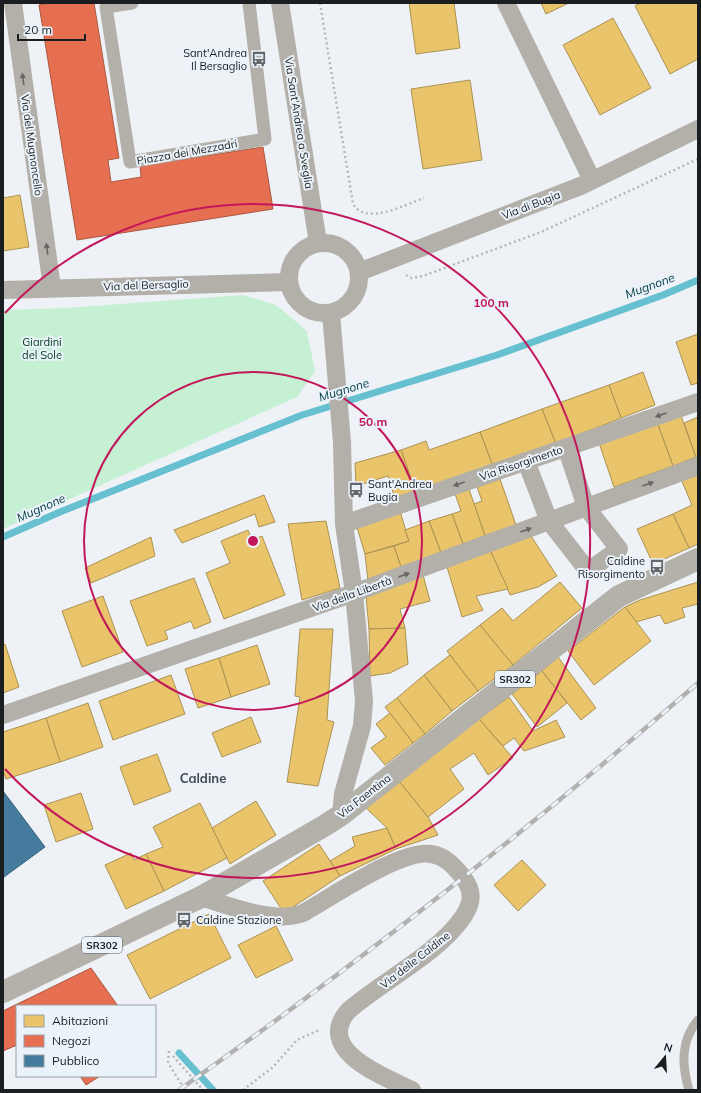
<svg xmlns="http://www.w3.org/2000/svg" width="701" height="1093" viewBox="0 0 701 1093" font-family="Mulish,sans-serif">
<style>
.green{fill:#c6f0d4}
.homes{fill:#e9c46a;stroke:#ab9254}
.shops{fill:#e76f51;stroke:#aa5742}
.public{fill:#457b9d;stroke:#385f78}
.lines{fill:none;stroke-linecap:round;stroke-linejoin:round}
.stream{stroke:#67c0d0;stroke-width:7}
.path{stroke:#b7b6b5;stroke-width:2.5;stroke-dasharray:2 3;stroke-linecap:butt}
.service{stroke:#b3afa9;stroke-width:9}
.pedestrian{stroke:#b3afa9;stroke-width:13}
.minor{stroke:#b3afa9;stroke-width:18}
.primary{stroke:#b4b1aa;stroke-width:22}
.rail-casing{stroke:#b2b1af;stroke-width:4.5}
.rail{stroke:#eaf2fa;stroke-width:3;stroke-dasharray:9;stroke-linecap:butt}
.oneway{fill:#676664}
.ring{fill:none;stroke:#c2185b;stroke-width:2}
.labels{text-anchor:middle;stroke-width:4;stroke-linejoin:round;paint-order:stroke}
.shield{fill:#eaf2fa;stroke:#595e61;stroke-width:1}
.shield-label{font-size:10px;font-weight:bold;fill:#1b1e20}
.poi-label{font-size:11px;fill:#1b1e20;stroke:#eaf2fa;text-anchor:end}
.street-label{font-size:11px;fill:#1b1e20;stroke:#eaf2fa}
.park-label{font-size:11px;fill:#03411f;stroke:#eaf2fa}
.water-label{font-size:12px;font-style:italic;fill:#023b44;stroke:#eaf2fa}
.quarter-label{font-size:13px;font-weight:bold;fill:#444a50;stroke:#eaf2fa}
.centre{fill:#c2185b;stroke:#eaf2fa;stroke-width:2}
.ring-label{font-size:12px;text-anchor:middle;font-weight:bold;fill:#c2185b;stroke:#eaf2fa;stroke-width:4;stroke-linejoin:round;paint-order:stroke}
</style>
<rect width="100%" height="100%" fill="#eef2f6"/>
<polygon class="green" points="243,295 276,305 307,331 315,371 297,397 3,529 3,310 65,308"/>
<g class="homes">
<polygon points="409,3 454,3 460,48 416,54"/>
<polygon points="541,3 569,3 546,14"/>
<polygon points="640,3 698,3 698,59 670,74 635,6"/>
<polygon points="613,18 651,88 600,115 563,45"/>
<polygon points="470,80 482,160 423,169 411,89"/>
<polygon points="20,195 29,247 3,251 3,198"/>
<polygon points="698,334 698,383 691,385 676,342"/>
<polygon points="643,372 655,405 621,418 609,385"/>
<polygon points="609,385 621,418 556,444 542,409"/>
<polygon points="542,409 556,444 494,469 480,432"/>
<polygon points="680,413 696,457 673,466 657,422"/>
<polygon points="698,417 698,457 696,457 684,423"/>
<polygon points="657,422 673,466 614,487 598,440"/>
<polygon points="480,432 494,469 417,496 401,450 426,441 429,450"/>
<polygon points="401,450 417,496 396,502 388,476 356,486 355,463"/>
<polygon points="698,472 698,544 689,548 673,514 692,505 681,479"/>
<polygon points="500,479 516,525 485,536 474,504 482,501 477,487"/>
<polygon points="469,489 485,536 463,544 452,514 461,511 455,494"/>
<polygon points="264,495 275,522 259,527 255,514 182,543 174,530"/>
<polygon points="400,511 409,541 365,554 356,524"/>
<polygon points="452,514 463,544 441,553 429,521"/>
<polygon points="673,514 689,548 653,564 637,529"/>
<polygon points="326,521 340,588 302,600 288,524"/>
<polygon points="429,521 441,553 401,567 394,546 409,541 405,530"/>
<polygon points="248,530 252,540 262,536 285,595 224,619 206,573 230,563 221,541"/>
<polygon points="531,536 557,576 538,587 510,595 490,550"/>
<polygon points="151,537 155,556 91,583 85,568"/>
<polygon points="394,546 401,567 368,581 365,554"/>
<polygon points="490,550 508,589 476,596 483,610 462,617 447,567"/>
<polygon points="423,575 430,601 400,609 405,628 369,629 366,596"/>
<polygon points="194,578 211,622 194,629 191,621 165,631 168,639 147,646 130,601"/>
<polygon points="560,582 582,608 513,665 480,625 502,608 513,621"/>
<polygon points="698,582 698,604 682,608 685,617 665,624 660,615 636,622 625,607 640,600"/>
<polygon points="103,596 123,652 82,667 62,611"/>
<polygon points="625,607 651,641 594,685 568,651"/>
<polygon points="480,625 513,665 478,691 447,651"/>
<polygon points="405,628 408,664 390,673 370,676 369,629"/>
<polygon points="300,629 333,629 327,720 334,722 318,786 287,782 300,697 295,696"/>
<polygon points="5,644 19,687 3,693 3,645"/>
<polygon points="257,645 270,684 231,697 219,658"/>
<polygon points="450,655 478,691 452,711 424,675"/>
<polygon points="558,657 596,708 581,720 542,671"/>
<polygon points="219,658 231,697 198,708 185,669"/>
<polygon points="542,671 567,703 537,727 512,694"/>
<polygon points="171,675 185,714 113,740 99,701"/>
<polygon points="424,675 452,711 425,734 397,698"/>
<polygon points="509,697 533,731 556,720 565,737 524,751 514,738 503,746 479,719"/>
<polygon points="397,698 425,734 413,743 385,707"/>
<polygon points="88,703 103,747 60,762 46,718"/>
<polygon points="390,713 413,743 385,765 371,748 386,737 376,724"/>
<polygon points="251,717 261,742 222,757 212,733"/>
<polygon points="46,718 60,762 6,779 3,770 3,732"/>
<polygon points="479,719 513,758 488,775 474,753 450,769 464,789 428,817 398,780"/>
<polygon points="157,754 171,791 134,805 120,767"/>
<polygon points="398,780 428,817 438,835 396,849 387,828 365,807"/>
<polygon points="81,793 93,829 56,842 44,805"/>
<polygon points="256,801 276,835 230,864 212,828"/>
<polygon points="200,803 227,858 164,891 146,854 163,847 153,827"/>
<polygon points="387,828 396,849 340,876 330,861 355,846 352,837"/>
<polygon points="319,844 340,876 284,913 263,881"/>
<polygon points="131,853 134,860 146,854 164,891 126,909 105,865"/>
<polygon points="522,860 546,885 518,911 494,885"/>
<polygon points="209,914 231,958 150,999 127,955"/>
<polygon points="276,926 293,960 256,978 238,945"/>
</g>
<g class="shops">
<polygon points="49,3 94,3 119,158 108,160 111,182 141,177 140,166 263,147 273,209 77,240 39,5"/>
<polygon points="91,968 118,1006 17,1006 17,1045 3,1051 3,1011"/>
<polygon points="80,1076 100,1076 86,1085"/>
</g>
<polygon class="public" points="3,791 45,847 4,877 3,876"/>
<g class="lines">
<g class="stream">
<polyline points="3,537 60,512 302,415 497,355 663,295 698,280"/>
<polyline points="179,1053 213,1090"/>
</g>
<g class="path">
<path d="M320 3 353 204C366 226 404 205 424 198"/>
<polyline points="406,275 411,278 423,276 541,232 698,159"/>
<polyline points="169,1051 168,1063 185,1090"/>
<polyline points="173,1056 203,1090"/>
<polyline points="243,1090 273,1067 297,1040 319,1030"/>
</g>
<path class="service" d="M689 1090C682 1066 680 1041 698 1020"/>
<polyline class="pedestrian" points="132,3 106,7 130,162 265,139 249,3"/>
<g class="minor">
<polyline points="13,3 52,288"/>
<polyline points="280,3 318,243"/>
<polyline points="506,3 592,180"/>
<circle cx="324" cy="278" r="35"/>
<polyline points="359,272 583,185 698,129"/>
<polyline points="3,290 288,282"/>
<polyline points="331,314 342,442 344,524 354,593 364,701 362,726 343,794 341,815"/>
<polyline points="526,461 549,521 588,571 619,549 586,507 566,447"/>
<polyline points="344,524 698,402"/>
<polyline points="3,715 354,593 698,466"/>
<path d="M201 897C228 906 276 924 303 913 332 897 401 849 431 854 445 856 454 866 462 876 474 891 473 902 463 917 438 954 382 981 348 1011 314 1051 385 1077 412 1090"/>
</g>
<polyline class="primary" points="3,992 201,897 324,826 341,815 619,596 698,559"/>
<defs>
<path id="rail" d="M179 1090C359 963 532 827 698 683"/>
</defs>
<use href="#rail" class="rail-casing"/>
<use href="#rail" class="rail"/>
</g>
<defs><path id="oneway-solid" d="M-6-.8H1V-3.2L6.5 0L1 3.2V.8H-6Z"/></defs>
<g class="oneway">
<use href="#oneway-solid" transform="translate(23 79) rotate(-98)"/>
<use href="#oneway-solid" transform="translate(47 249) rotate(-98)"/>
<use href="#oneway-solid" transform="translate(661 415) rotate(161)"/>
<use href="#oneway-solid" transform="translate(459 484) rotate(161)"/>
<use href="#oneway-solid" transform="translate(648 484) rotate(-20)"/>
<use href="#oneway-solid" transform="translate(526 530) rotate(-20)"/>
<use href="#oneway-solid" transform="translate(404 575) rotate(-20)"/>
</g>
<g class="ring">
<circle cx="253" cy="541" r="169"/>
<path d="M5 313A337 337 0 1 1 5 769"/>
</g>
<defs>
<symbol id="bus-bare" viewBox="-9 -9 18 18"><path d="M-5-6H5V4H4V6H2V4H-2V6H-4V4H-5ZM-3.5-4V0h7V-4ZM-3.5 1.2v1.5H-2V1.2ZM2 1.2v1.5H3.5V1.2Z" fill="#65686b" stroke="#eaf2fa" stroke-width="2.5" paint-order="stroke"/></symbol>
</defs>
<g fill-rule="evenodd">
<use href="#bus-bare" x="248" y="48" width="22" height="22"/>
<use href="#bus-bare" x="345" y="479" width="22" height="22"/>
<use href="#bus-bare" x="646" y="556" width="22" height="22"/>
<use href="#bus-bare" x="173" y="909" width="22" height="22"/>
</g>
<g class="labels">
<g class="shield">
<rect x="495" y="671" width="40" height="16" rx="3"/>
<rect x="82" y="937" width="40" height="16" rx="3"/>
</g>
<g class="shield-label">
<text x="515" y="683">SR302</text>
<text x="102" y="949">SR302</text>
</g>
<g class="poi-label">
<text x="247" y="57">Sant'Andrea<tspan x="247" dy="13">Il Bersaglio</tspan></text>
<text x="368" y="488" text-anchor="start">Sant'Andrea<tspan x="368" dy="13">Bugia</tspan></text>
<text x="645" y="565">Caldine<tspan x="645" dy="13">Risorgimento</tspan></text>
<text x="196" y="924" text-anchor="start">Caldine Stazione</text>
</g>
<g class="street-label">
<text transform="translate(299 123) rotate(81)" y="4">Via Sant'Andrea a Sveglia</text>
<text transform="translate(32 145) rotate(82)" y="4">Via del Mugnoncello</text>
<text transform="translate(187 152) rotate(-10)" y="4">Piazza dei Mezzadri</text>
<text transform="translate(531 205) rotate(-21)" y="4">Via di Bugia</text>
<text transform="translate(146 285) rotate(-2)" y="4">Via del Bersaglio</text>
<text transform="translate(521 463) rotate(-19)" y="4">Via Risorgimento</text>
<text transform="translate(352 594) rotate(-20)" y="4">Via della Libertà</text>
<text transform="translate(364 796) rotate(-38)" y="4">Via Faentina</text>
<text transform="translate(415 960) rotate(-38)" y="4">Via delle Caldine</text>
</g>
<g class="park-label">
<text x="42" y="346">Giardini<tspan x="42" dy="13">del Sole</tspan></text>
</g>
<g class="water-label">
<text transform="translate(650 286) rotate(-20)" y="4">Mugnone</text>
<text transform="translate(344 390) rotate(-17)" y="4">Mugnone</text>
<text transform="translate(41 508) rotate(-24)" y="4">Mugnone</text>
</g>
<g class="quarter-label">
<text x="203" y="783">Caldine</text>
</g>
</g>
<circle cx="253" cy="541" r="6" class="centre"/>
<g class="ring-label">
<text x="491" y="307">100 m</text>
<text x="373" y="426">50 m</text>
</g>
<rect width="701" height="1093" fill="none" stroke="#1b1e20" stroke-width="8"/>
<rect x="16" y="1005" width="140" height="72" fill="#eaf2fa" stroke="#979da3"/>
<rect x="24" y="1015" width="20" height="12" fill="#e9c46a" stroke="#979da3"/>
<text x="52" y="1025" font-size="12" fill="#1b1e20">Abitazioni</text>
<rect x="24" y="1035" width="20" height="12" fill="#e76f51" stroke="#979da3"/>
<text x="52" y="1045" font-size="12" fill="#1b1e20">Negozi</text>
<rect x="24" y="1055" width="20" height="12" fill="#457b9d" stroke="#979da3"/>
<text x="52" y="1065" font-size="12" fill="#1b1e20">Pubblico</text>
<g transform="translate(665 1057) rotate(18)" stroke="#eaf2fa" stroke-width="3" paint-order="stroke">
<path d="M0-3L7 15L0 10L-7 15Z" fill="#1b1e20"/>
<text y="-6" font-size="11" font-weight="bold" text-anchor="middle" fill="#1b1e20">N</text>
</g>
<path d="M18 34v6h67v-6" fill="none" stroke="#1b1e20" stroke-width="2"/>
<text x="24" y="34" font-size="12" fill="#1b1e20" stroke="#eaf2fa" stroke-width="3" paint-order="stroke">20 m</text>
</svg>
